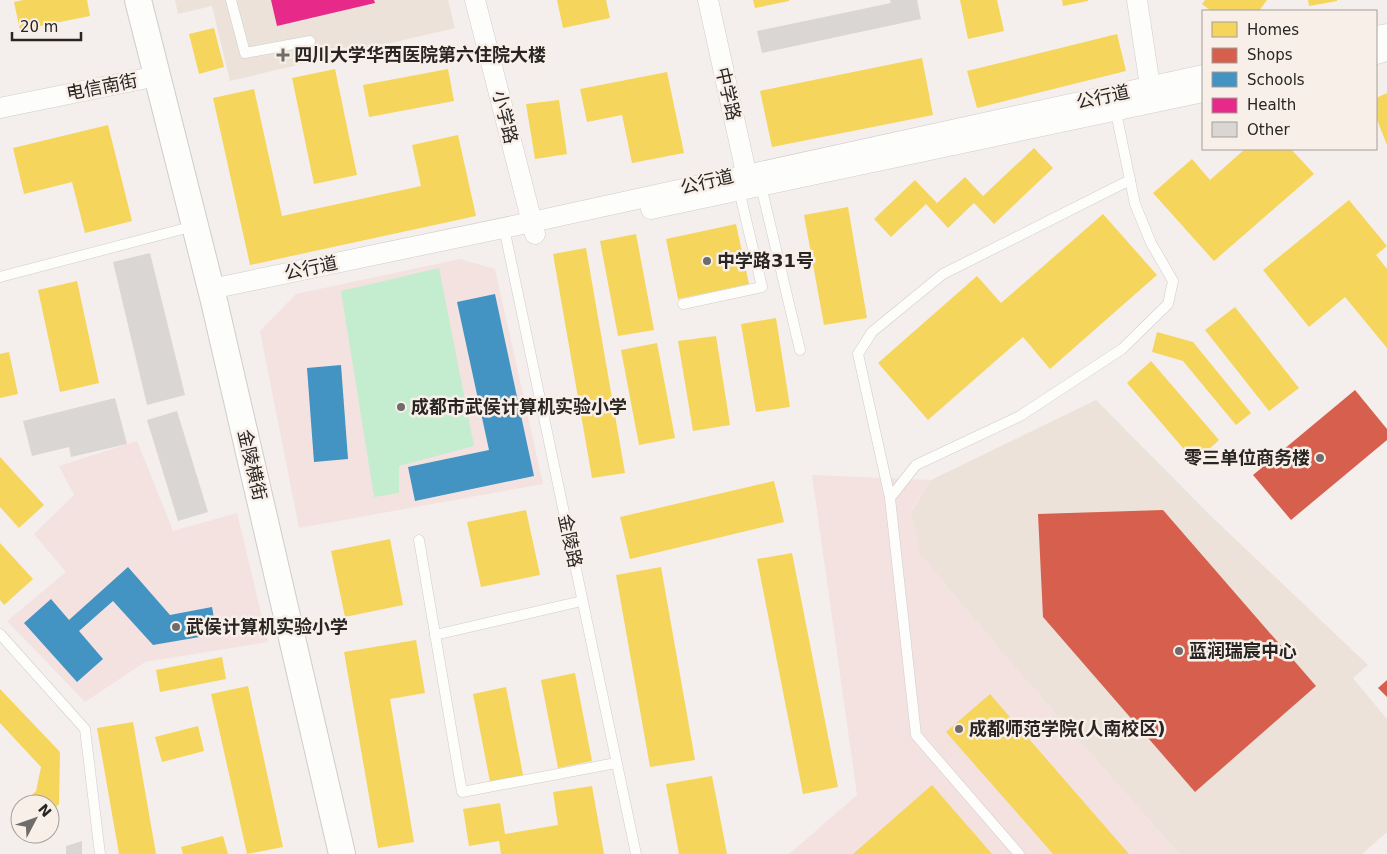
<svg xmlns="http://www.w3.org/2000/svg" width="1387" height="854" viewBox="0 0 1387 854" font-family="'DejaVu Sans','Noto Sans SC',sans-serif">
<style>
.built{fill:#ece2da}
.education{fill:#f3e2e0}
.green{fill:#c4edd0}
.homes{fill:#f6d55c}
.shops{fill:#d6604d}
.schools{fill:#4393c3}
.health{fill:#e7298a}
.building{fill:#d9d6d3}
.lines{fill:none;stroke-linecap:round;stroke-linejoin:round}
.service-casing{stroke:#d0ccca;stroke-width:11}
.minor-casing{stroke:#d0ccca;stroke-width:21}
.tertiary-casing{stroke:#d0ccca;stroke-width:28}
.service{stroke:#fdfdfc;stroke-width:10}
.minor{stroke:#fdfdfc;stroke-width:20}
.tertiary{stroke:#fdfdfc;stroke-width:26}
.poi-dot{fill:#6f6c69;stroke:#f7efe8;stroke-width:2}
.labels{text-anchor:middle;stroke-width:5;stroke-linejoin:round;paint-order:stroke}
.poi-label{font-size:18px;font-weight:bold;fill:#282522;stroke:#f7efe8;text-anchor:start}
.street-label{font-size:18px;fill:#282522;stroke:#f7efe8}
</style>
<rect width="100%" height="100%" fill="#f4efec"/>
<g class="built">
<polygon points="175,0 448,0 455,28 230,81 212,6 178,14"/>
<polygon points="1096,400 1212,517 1368,665 1353,678 1387,719 1387,832 1362,854 1179,854 1011,663 920,554 911,512 931,480"/>
</g>
<g class="education">
<polygon points="460,259 495,269 543,484 299,528 260,331 296,294"/>
<polygon points="137,441 173,531 237,513 268,642 145,662 85,702 7,621 66,572 34,534 74,495 59,466"/>
<polygon points="812,475 931,480 911,511 920,554 1011,663 1179,854 789,854 857,795"/>
</g>
<polygon class="green" points="439,268 474,446 399,466 399,493 374,497 341,291"/>
<g class="homes">
<polygon points="23,0 87,0 90,16 20,30 14,2"/>
<polygon points="557,0 606,0 610,18 563,28"/>
<polygon points="753,0 789,0 789,1 755,8"/>
<polygon points="960,0 997,0 1004,31 968,39"/>
<polygon points="1062,0 1088,0 1088,1 1063,6"/>
<polygon points="1205,0 1267,0 1259,11 1211,11 1202,4"/>
<polygon points="1308,0 1337,0 1337,1 1309,6"/>
<polygon points="214,28 224,67 199,74 189,34"/>
<polygon points="1117,34 1126,71 977,108 967,71"/>
<polygon points="922,58 933,115 772,147 760,91"/>
<polygon points="335,69 357,175 314,184 292,78"/>
<polygon points="448,69 454,101 369,117 363,85"/>
<polygon points="667,72 684,153 632,163 622,115 587,122 580,89"/>
<polygon points="254,89 282,216 421,186 412,145 458,135 476,216 250,265 213,98"/>
<polygon points="1387,93 1387,145 1376,117 1376,98"/>
<polygon points="559,100 567,154 535,159 526,104"/>
<polygon points="108,125 132,221 85,233 72,182 24,194 13,148"/>
<polygon points="1034,148 1053,168 994,224 974,203 948,228 926,204 891,237 874,219 915,180 937,203 965,177 983,196"/>
<polygon points="1245,149 1291,149 1314,174 1214,261 1153,193 1192,159 1210,180"/>
<polygon points="1349,200 1387,246 1376,255 1387,269 1387,348 1345,297 1309,327 1263,270"/>
<polygon points="848,207 867,318 824,325 804,215"/>
<polygon points="1103,214 1157,275 1050,369 1023,337 928,420 878,363 977,276 1001,303"/>
<polygon points="736,224 749,284 678,299 666,239"/>
<polygon points="636,234 654,330 618,336 600,241"/>
<polygon points="586,248 625,473 592,478 553,254"/>
<polygon points="77,281 99,383 60,392 38,290"/>
<polygon points="1235,307 1299,388 1269,411 1205,330"/>
<polygon points="776,318 790,407 756,412 741,324"/>
<polygon points="1157,332 1193,342 1251,413 1236,425 1183,361 1152,352"/>
<polygon points="716,336 730,425 693,431 678,341"/>
<polygon points="657,343 675,438 639,445 621,350"/>
<polygon points="9,352 18,394 0,398 0,354"/>
<polygon points="1151,361 1219,440 1195,462 1127,383"/>
<polygon points="0,457 44,505 19,528 0,507"/>
<polygon points="774,481 784,522 630,559 620,517"/>
<polygon points="526,510 540,575 481,587 467,522"/>
<polygon points="390,539 403,605 345,617 331,551"/>
<polygon points="0,543 33,579 4,605 0,600"/>
<polygon points="792,553 838,787 803,794 757,559"/>
<polygon points="661,567 695,760 650,767 616,575"/>
<polygon points="416,640 425,693 390,699 414,842 378,848 344,652"/>
<polygon points="222,657 226,679 160,692 156,670"/>
<polygon points="575,673 592,761 558,768 541,680"/>
<polygon points="248,686 283,847 247,854 211,694"/>
<polygon points="506,687 523,775 490,782 473,694"/>
<polygon points="0,689 60,752 59,804 50,813 50,804 23,804 36,791 41,767 0,723"/>
<polygon points="990,694 1129,854 1053,854 946,732"/>
<polygon points="133,722 156,854 119,854 97,728"/>
<polygon points="198,726 204,751 162,762 155,737"/>
<polygon points="712,776 727,854 679,854 666,784"/>
<polygon points="932,785 992,854 853,854"/>
<polygon points="592,786 604,854 501,854 499,841 469,846 463,809 500,803 505,834 558,825 553,792"/>
<polygon points="223,836 228,854 183,854 181,847"/>
</g>
<g class="shops">
<polygon points="1355,390 1387,429 1387,440 1291,520 1253,475"/>
<polygon points="1163,510 1316,686 1195,792 1043,617 1038,514"/>
<polygon points="1387,680 1387,697 1378,688"/>
</g>
<g class="schools">
<polygon points="495,294 534,476 415,501 408,467 489,450 457,302"/>
<polygon points="341,365 348,459 314,462 307,368"/>
<polygon points="128,567 170,615 212,607 217,634 153,645 113,601 79,631 103,659 77,682 24,623 51,599 69,620"/>
</g>
<polygon class="health" points="271,0 374,0 375,3 277,26"/>
<g class="building">
<polygon points="890,0 917,0 921,19 762,53 757,31 891,3"/>
<polygon points="150,253 185,395 147,405 113,262"/>
<polygon points="115,398 127,444 71,457 69,447 32,456 23,421"/>
<polygon points="177,411 208,512 178,521 147,420"/>
<polygon points="82,841 82,854 66,854 66,846"/>
</g>
<g class="lines">
<defs>
<g id="service">
<polyline points="231,0 245,53 310,41"/>
<polyline points="761,186 800,350"/>
<polyline points="504,228 636,854"/>
<polyline points="0,277 194,226"/>
<polyline points="683,304 762,287 739,190"/>
<polyline points="890,498 858,354 872,332 943,274 1130,180"/>
<polyline points="419,540 462,792 616,763"/>
<polyline points="0,634 85,729 100,854"/>
<polyline points="435,635 582,601"/>
<polyline points="1019,854 916,735 890,498 916,465 1020,416 1122,349 1168,304 1173,281 1151,243 1135,204 1115,108"/>
</g>
<g id="minor">
<polyline points="475,0 535,234"/>
<polyline points="708,0 749,186"/>
<polyline points="1137,0 1152,99"/>
<polyline points="1376,36 1387,34"/>
<polyline points="1376,54 1387,51"/>
<polyline points="0,108 157,76"/>
<polyline points="651,209 1203,92"/>
<polyline points="211,289 532,222 1203,75"/>
</g>
<polyline id="tertiary" points="138,0 214,301 342,854"/>
</defs>
<use href="#service" class="service-casing"/>
<use href="#minor" class="minor-casing"/>
<use href="#tertiary" class="tertiary-casing"/>
<use href="#service" class="service"/>
<use href="#minor" class="minor"/>
<use href="#tertiary" class="tertiary"/>
</g>
<g class="poi-dot">
<path d="M280.5 47.5h5v5h5v5h-5v5h-5v-5h-5v-5h5z"/>
<circle cx="707" cy="261" r="5"/>
<circle cx="401" cy="407" r="5"/>
<circle cx="1320" cy="458" r="5"/>
<circle cx="176" cy="627" r="5"/>
<circle cx="1179" cy="651" r="5"/>
<circle cx="959" cy="729" r="5"/>
</g>
<g class="labels">
<g class="poi-label">
<text x="294" y="61">四川大学华西医院第六住院大楼</text>
<text x="717" y="267">中学路31号</text>
<text x="411" y="413">成都市武侯计算机实验小学</text>
<text x="1310" y="464" text-anchor="end">零三单位商务楼</text>
<text x="186" y="633">武侯计算机实验小学</text>
<text x="1189" y="657">蓝润瑞宸中心</text>
<text x="969" y="735">成都师范学院(人南校区)</text>
</g>
<g class="street-label">
<text transform="translate(102 87) rotate(-11)" y="6">电信南街</text>
<text transform="translate(728 94) rotate(77)" y="6">中学路</text>
<text transform="translate(1103 97) rotate(-12)" y="6">公行道</text>
<text transform="translate(505 117) rotate(76)" y="6">小学路</text>
<text transform="translate(707 182) rotate(-13)" y="6">公行道</text>
<text transform="translate(311 268) rotate(-12)" y="6">公行道</text>
<text transform="translate(252 465) rotate(77)" y="6">金陵横街</text>
<text transform="translate(570 541) rotate(78)" y="6">金陵路</text>
</g>
</g>
<rect x="1202" y="10" width="175" height="140" fill="#f7efe8" stroke="#a49e99"/>
<rect x="1212" y="22" width="25" height="15" fill="#f6d55c" stroke="#a49e99"/>
<text x="1247" y="35" font-size="15" fill="#282522">Homes</text>
<rect x="1212" y="48" width="25" height="15" fill="#d6604d" stroke="#a49e99"/>
<text x="1247" y="60" font-size="15" fill="#282522">Shops</text>
<rect x="1212" y="72" width="25" height="15" fill="#4393c3" stroke="#a49e99"/>
<text x="1247" y="85" font-size="15" fill="#282522">Schools</text>
<rect x="1212" y="98" width="25" height="15" fill="#e7298a" stroke="#a49e99"/>
<text x="1247" y="110" font-size="15" fill="#282522">Health</text>
<rect x="1212" y="122" width="25" height="15" fill="#d9d6d3" stroke="#a49e99"/>
<text x="1247" y="135" font-size="15" fill="#282522">Other</text>
<g transform="translate(35 819) rotate(49)"><circle r="24" fill="#f7efe8" stroke="#a49e99"/>
<path d="M0-4L9 19L0 12L-9 19Z" fill="#6f6c69"/>
<text y="-8" font-size="14" font-weight="bold" text-anchor="middle" fill="#282522">N</text>
</g>
<path d="M12 32v8h69v-8" fill="none" stroke="#282522" stroke-width="2.5"/>
<text x="20" y="32" font-size="15" fill="#282522" stroke="#f7efe8" stroke-width="4" paint-order="stroke">20 m</text>
</svg>
